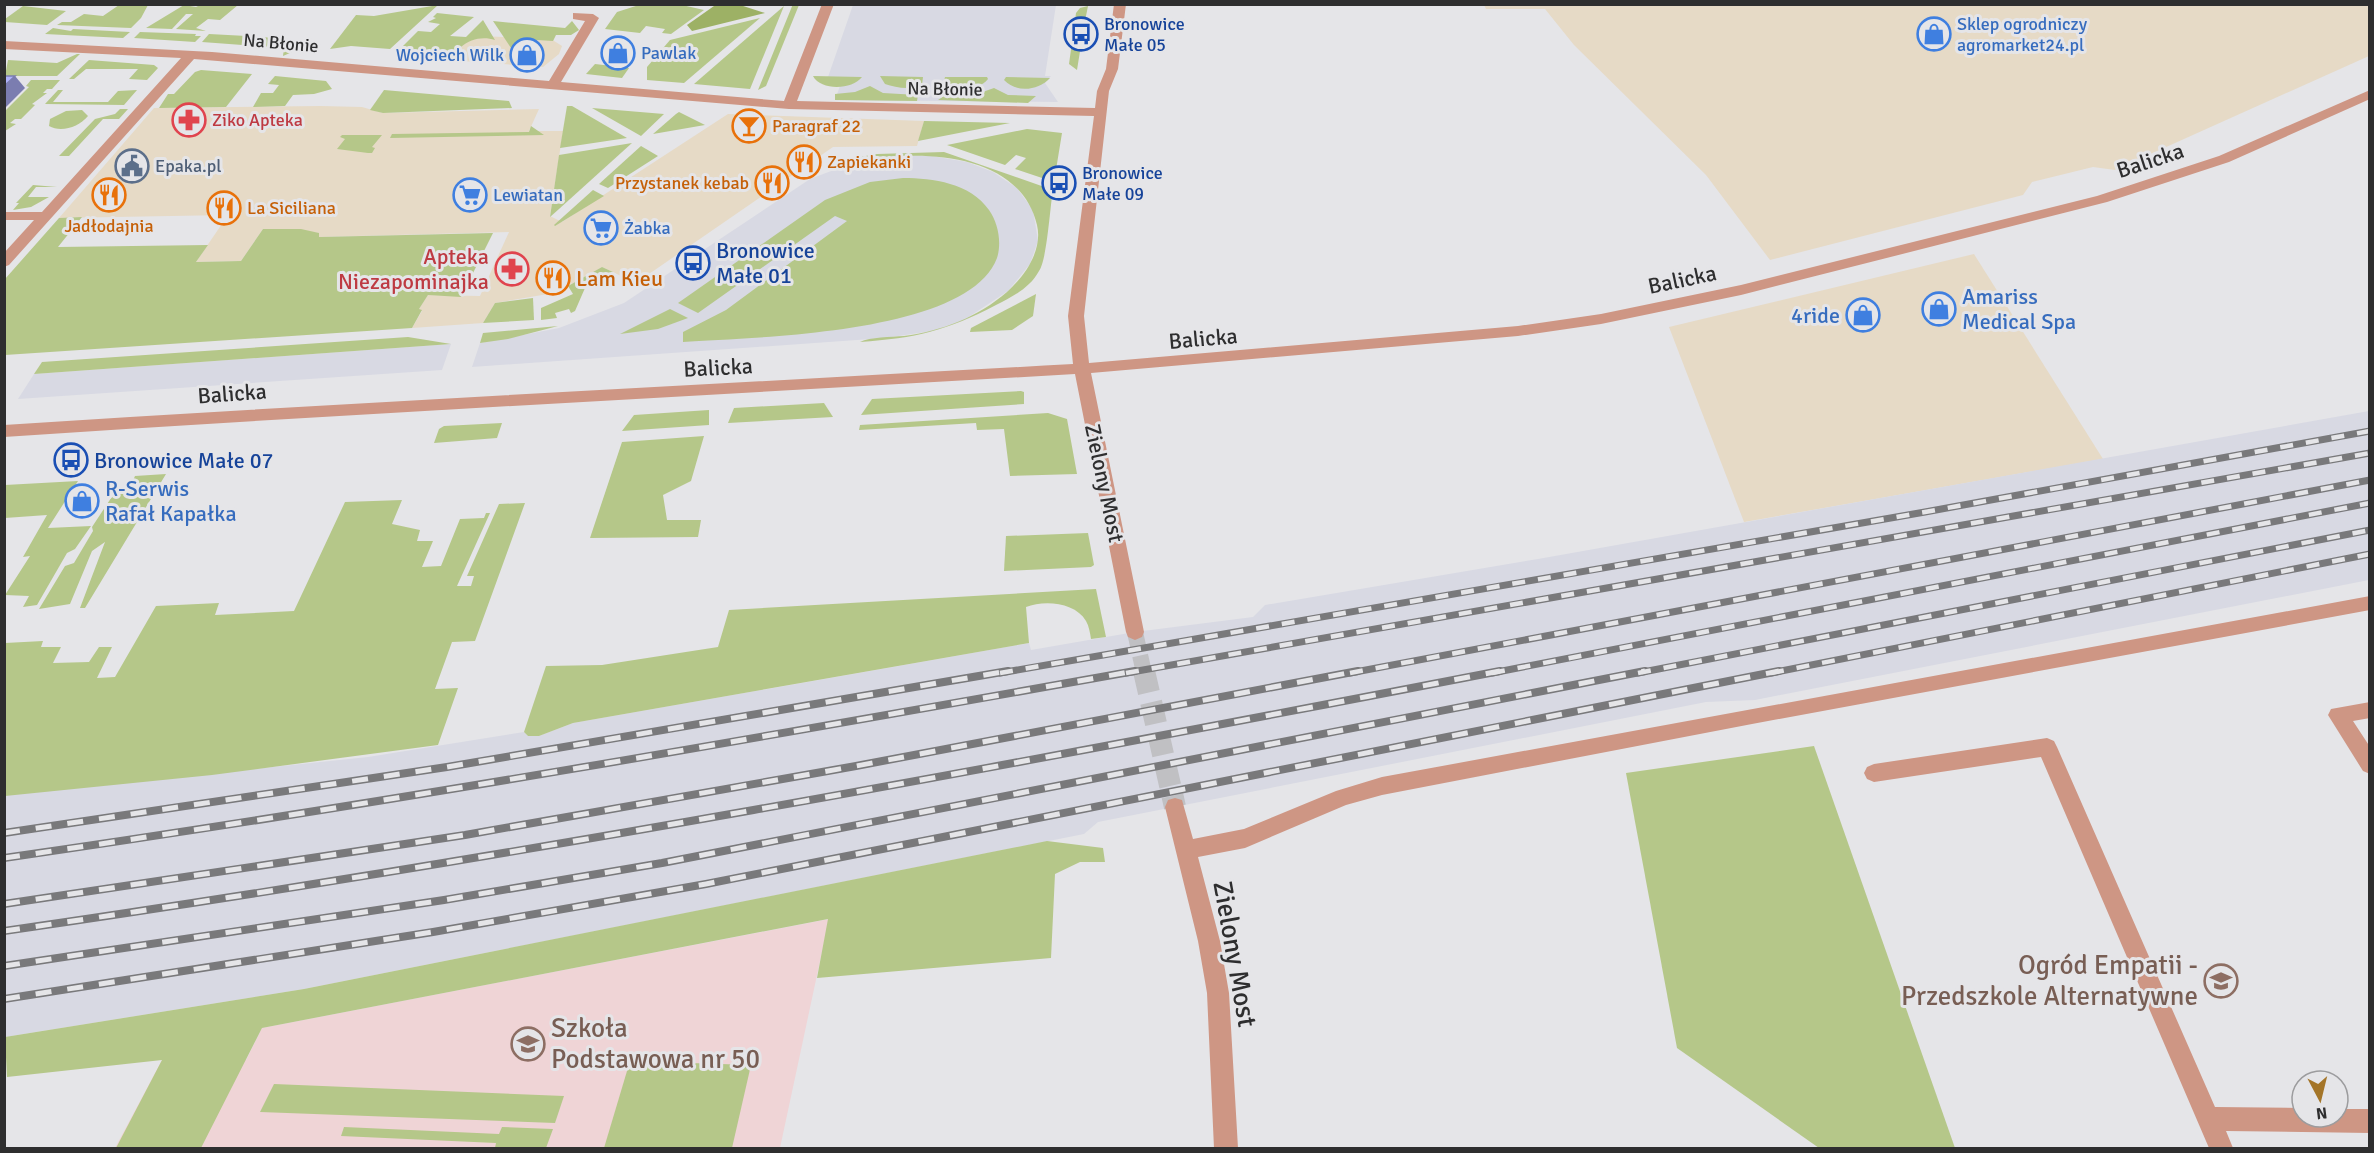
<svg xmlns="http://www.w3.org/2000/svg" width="2374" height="1153" viewBox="0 0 2374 1153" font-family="Signika,sans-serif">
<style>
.commercial{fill:#e6dac6}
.built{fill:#d8d9e3}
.education{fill:#efd4d6}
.green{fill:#b5c789}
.forest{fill:#9db165}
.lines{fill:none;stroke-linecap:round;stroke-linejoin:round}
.minor-tunnel-far1{stroke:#c0c0c3;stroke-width:16;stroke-dasharray:16 8;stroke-linecap:butt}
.minor-tunnel{stroke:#c0c0c3;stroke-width:22;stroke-dasharray:22 10;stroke-linecap:butt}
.minor{fill:#ce9684;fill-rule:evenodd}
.rail-far1-casing{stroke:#79797b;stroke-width:7}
.rail-casing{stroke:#79797b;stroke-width:8}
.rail-far1{stroke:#e5e5e8;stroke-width:4.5;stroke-dasharray:13;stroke-linecap:butt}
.rail{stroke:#e5e5e8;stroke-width:5;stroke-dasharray:16;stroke-linecap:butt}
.shaded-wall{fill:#7b7db0}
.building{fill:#b0b3fc;stroke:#7b7db0;stroke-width:1.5}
.labels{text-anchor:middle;stroke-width:6;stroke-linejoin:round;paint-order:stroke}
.far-transit-label{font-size:18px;fill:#164399;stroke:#e5e5e8;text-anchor:start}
.far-shop-label{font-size:18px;fill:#366cbe;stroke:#e5e5e8;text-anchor:start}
.far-street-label{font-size:18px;fill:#2e2e2f;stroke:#e5e5e8}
.far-health-label{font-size:18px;fill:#be3a42;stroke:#e5e5e8;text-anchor:start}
.far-food-label{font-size:18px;fill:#c56008;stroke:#e5e5e8;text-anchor:start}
.far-service-label{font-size:18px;fill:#4e5e75;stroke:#e5e5e8;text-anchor:start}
.street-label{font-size:22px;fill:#2e2e2f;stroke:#e5e5e8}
.transit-label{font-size:22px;fill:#164399;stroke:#e5e5e8;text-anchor:start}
.health-label{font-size:22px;fill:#be3a42;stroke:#e5e5e8;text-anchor:end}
.food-label{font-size:22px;fill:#c56008;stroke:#e5e5e8;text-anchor:start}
.shop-label{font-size:22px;fill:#366cbe;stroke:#e5e5e8;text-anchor:start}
.near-street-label{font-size:27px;fill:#2e2e2f;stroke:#e5e5e8}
.near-education-label{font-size:27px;fill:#785e54;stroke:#e5e5e8;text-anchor:end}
</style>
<rect width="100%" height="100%" fill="#e5e5e8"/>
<g class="commercial">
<polygon points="1484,5 2369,5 2369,56 2115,170 2093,167 2032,182 2023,195 1770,260 1706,175 1574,45 1545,9 1486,9"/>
<polygon points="478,36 551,39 562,46 559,54 543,67 448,60 464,40"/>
<polygon points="321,106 362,107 383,113 539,109 529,131 563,131 550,216 562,222 728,114 924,121 917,146 833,147 636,283 602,267 580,280 548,294 495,303 483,323 412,328 422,311 418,310 428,295 480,296 509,232 319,237 319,233 263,229 241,261 196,262 228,215 59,218 154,108"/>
<polygon points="1974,254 2103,459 1744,522 1669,327"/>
</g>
<g class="built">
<polygon points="853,5 1056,5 1045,76 1051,76 1045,83 1058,102 835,100 841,83 828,77"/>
<polygon points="907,155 932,156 967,162 993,172 1017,188 1033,210 1038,241 1030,264 1008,291 964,320 932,331 885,338 472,367 480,343 559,328 624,303 810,179 855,162"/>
<polygon points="451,344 442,370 18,399 34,374"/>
<polygon points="2369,411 2369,580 1755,700 1706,702 1098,822 1084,834 304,989 5,1037 5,795 368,757 524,732 528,736 539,736 573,723 1024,644 1029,643 1031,650 1135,632 1253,617 1265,605 1538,559"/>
</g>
<polygon class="education" points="829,919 780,1148 115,1148 162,1060 246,1060 262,1028"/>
<g class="green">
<polygon points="793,4 799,5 766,86 758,90"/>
<polygon points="119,5 148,5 141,18 131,28 57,25 62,22 71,22 84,14 103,16"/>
<polygon points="184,5 196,7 200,5 238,5 220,20 208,19 196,28 206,31 176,29 193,14 186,14 172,29 146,28"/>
<polygon points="438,5 390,49 351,46 330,49 356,15 374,16"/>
<polygon points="639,5 682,5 704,10 671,34 662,33 665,29 646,26 640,33 605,29 617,12"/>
<polygon points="23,6 66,11 47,25 5,22 5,19"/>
<polygon points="784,6 750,89 694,84"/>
<polygon points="1088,6 1084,26 1078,27 1075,44 1081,45 1077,70 1069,64 1076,13 1080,8"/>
<path d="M437 13 474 17 450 36 466 37 483 20 495 40C483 36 470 39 461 47L462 55 399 50 418 31 431 32 440 24 428 22 436 18 433 17Z"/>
<polygon points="760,18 684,83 647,80 647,67 670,40"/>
<polygon points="493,21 565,28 572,21 579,30 571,35 556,35 553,41 537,40 511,48"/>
<polygon points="53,28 71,31 73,29 130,32 123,38 45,34"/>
<polygon points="140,32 196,34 195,36 201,36 195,42 134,38"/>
<polygon points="209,34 263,37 307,42 299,49 283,56 284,48 202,42"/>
<polygon points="77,54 80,54 57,76 5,76 8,60 57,63"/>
<polygon points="89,60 154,65 158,68 147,80 129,79 138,69 86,69 74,79 69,79"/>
<polygon points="595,64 629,68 622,78 586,74"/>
<polygon points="201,70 252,74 226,107 159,108 168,94 174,94 195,72"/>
<polygon points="275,76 326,81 332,89 314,94 293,95 285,106 253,107 261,93 273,93 279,85 268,84"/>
<path d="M813 76 862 77C852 90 821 91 813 76Z"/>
<path d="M880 76 923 77 922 85C911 90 896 88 885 84Z"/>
<path d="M945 77H987L988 79C979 91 959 88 945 87L943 86Z"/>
<path d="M1006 77 1050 78C1038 91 1016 93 1004 80Z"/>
<polygon points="31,80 60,80 52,89 47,89 43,93 47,93 32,104 35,105 21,119 15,119 10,123 16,124 5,131 5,111 29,87 26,86"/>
<polygon points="870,86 883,93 918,95 917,101 835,100 835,94 855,92"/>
<polygon points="994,88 1008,95 1036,96 1028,103 938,100 944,96 977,94"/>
<polygon points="58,90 63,90 53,102 108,102 118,91 137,90 124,105 45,104"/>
<polygon points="384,90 509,101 512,108 383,113 370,110"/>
<polygon points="567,106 572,106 627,138 560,148"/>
<polygon points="592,108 664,114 641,136"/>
<polygon points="120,109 128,109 119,119 103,119 69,156 59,156 95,119 115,114"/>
<path d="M82 110 88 116C79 127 61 133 49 126L50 119 66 111Z"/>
<polygon points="679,112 705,125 653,134 676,114"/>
<polygon points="924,121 925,121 1010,123 918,141"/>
<polygon points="531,126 544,135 390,138 392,134 529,132"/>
<polygon points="1027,129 1062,133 1054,182 1015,169 1026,158 1016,155 1005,165 947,145"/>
<polygon points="342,135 382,135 372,147 375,148 372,153 368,153 337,149 345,139 340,137"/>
<polygon points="632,143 559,209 550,217 559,155"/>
<polygon points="641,146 658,156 608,188 599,184"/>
<path d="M944 152 1053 190C1050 207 1047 260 1039 271 1030 288 1012 297 996 305 946 331 916 338 860 342 870 337 891 337 904 336 942 331 978 317 1007 292 1025 276 1043 250 1037 225 1018 145 902 149 841 165L837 161 877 154Z"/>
<path d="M903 178C933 178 970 183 989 210 998 223 1002 242 997 258 968 335 754 337 683 342V332L726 310 847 221 835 216 698 313 678 303 825 200 870 182Z"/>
<polygon points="33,185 57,187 36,187 28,197 49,197 31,207 13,210 19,203 16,203"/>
<polygon points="593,190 604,196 555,226 554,225"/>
<polygon points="82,217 58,247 208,245 196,262 241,261 263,229 301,229 319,233 319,237 493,233 461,297 428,295 419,309 422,310 412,328 5,355 5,279 59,218"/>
<polygon points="602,267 613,272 585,288 575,311 571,313 569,309 555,313 557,318 541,320 541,308 573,294 568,286"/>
<polygon points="1036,294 1033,316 1012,330 970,332 971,328"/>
<polygon points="533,298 534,320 483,323 495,303"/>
<polygon points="670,309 688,318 658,329 620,334"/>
<polygon points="558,326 508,339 480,343 483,333"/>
<polygon points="408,337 451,344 34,374 42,362"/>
<polygon points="1021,391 1024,392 1024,404 861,415 872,399"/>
<polygon points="824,403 833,417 728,423 734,408"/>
<polygon points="709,410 709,425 622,431 634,415"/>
<polygon points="1048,413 1067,419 1077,474 1010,476 1004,429 977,430 976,423 859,430 860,425"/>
<polygon points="502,423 497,438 434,443 439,429 444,426"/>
<polygon points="704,436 691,481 663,495 667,520 701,520 698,537 590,538 622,442"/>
<polygon points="166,474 85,608 80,608 105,542 92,551 70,604 39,609 65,566 74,563 93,531 92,527 117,489 130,487 135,476"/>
<polygon points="78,481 48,528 91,526 75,549 67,553 37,605 23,607 29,596 5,595 30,556 23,557 47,515 5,518 5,485"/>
<polygon points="402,500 392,524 420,530 417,541 433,541 422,567 441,566 460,519 484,518 486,513 490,513 457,586 471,586 474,576 467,576 499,504 525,503 475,641 452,642 435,689 458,688 438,745 212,775 5,796 5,643 43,641 41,647 61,647 53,663 89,662 99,647 112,647 97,678 115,677 156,606 219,603 215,615 294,611 345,502"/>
<polygon points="1088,533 1094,565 1091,567 1004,571 1006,536"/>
<path d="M1096 589 1106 637 1091 639C1090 633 1089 626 1086 621 1075 602 1044 600 1026 607L1029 643 573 723 539 736H528L524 732 546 666 602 665 718 647 729 610Z"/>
<polygon points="1814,746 1955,1148 1819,1148 1677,1048 1626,773"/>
<polygon points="1047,841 1103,848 1105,862 1080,862 1055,874 1051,958 817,978 828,919 262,1028 201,1148 116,1148 162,1060 7,1077 5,1037 304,989"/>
<polygon points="630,1061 751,1065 732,1148 604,1148"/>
<polygon points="274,1084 564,1096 555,1123 260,1112"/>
<polygon points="344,1127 499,1134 502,1127 553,1129 546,1148 495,1148 496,1143 341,1136"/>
</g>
<polygon class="forest" points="740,5 765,13 692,31 687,25 714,6"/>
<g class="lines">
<polyline class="minor-tunnel-far1" points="1135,632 1144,673"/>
<polyline class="minor-tunnel" points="1144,671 1175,807"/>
<g class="minor">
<path d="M822 4H834L797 101 1095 108 1097 91 1106 69 1114 4H1126L1118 69 1109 91 1084 316 1089 363 1518 326 1601 314 1741 285 2097 196 2219 156 2370 90V99L2229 162 2107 202 1741 295 1601 324 1518 336 1091 373 1144 632 1142 637 1135 640 1128 637 1126 632 1075 374C718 395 361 413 4 437V425C361 402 717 384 1073 364L1068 316 1094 116 789 109 194 59 9 265 4 267V253L34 220H4V212H42L181 58 4 49V41L212 52 549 81 585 21 573 19V13L593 14 599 18 561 82 784 101Z"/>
<polygon points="2370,596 2370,610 1752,724 1382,795 1346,805 1245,848 1198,857 1220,941 1229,993 1238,1148 1214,1148 1207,993 1198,941 1165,807 1168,800 1175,798 1182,800 1193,839 1244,829 1336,791 1382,777"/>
<polygon points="2370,702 2370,718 2353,721 2370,747 2370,774 2363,771 2328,715 2331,709"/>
<polygon points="2047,738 2054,741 2057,747 2215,1107 2302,1108 2302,1117 2338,1117 2338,1109 2370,1109 2370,1133 2226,1131 2233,1148 2209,1148 2041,757 1874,782 1867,779 1864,773 1867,767 1874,764"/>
</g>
<defs>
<g id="rail-far1">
<polyline points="1000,673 1925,512 2370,431"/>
<polyline points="1126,673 2370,453"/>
<polyline points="1350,673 2370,480"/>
<polyline points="1492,673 2370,503"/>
<polyline points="1638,673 2370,530"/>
<polyline points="1771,673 2370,554"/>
</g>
<g id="rail">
<polyline points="4,833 447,767 1008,671"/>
<path d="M4 858C382 804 758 738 1135 671"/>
<polyline points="4,904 465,835 856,766 1358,671"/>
<path d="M4 931C505 859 1003 767 1500 671"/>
<polyline points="4,966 444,900 662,863 1645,671"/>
<polyline points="4,999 433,932 706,884 1779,671"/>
</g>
</defs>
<use href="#rail-far1" class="rail-far1-casing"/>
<use href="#rail" class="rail-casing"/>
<use href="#rail-far1" class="rail-far1"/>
<use href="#rail" class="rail"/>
</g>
<polygon class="shaded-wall" points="15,76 25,88 4,109 4,86"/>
<polygon class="building" points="4,76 15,76 4,86"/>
<defs>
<symbol id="bus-ring" viewBox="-11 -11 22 22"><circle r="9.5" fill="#e5e5e8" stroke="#1a4fb4" stroke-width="1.5"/><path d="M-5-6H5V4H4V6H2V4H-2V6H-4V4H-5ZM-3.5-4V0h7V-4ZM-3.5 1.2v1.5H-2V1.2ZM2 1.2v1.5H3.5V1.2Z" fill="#1a4fb4"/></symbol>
<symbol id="shop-ring" viewBox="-11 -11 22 22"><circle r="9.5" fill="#e5e5e8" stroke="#3f7fe0" stroke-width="1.5"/><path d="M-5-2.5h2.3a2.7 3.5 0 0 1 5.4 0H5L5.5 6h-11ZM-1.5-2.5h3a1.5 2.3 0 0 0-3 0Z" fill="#3f7fe0"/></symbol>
<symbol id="pharmacy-ring" viewBox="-11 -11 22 22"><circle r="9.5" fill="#e5e5e8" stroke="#e0444e" stroke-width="1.5"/><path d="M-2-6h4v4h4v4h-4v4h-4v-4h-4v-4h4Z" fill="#e0444e"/></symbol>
<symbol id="bar-ring" viewBox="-11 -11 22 22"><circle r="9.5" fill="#e5e5e8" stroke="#e8710a" stroke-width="1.5"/><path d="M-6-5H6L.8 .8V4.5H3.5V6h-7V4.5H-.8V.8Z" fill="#e8710a"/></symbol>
<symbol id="restaurant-ring" viewBox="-11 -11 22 22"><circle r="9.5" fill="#e5e5e8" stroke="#e8710a" stroke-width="1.5"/><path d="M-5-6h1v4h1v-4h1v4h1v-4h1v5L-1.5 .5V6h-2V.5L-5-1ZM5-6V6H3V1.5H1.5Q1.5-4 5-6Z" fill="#e8710a"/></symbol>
<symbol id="civic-ring" viewBox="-11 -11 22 22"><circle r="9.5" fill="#e5e5e8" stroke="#5c6f8a" stroke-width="1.5"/><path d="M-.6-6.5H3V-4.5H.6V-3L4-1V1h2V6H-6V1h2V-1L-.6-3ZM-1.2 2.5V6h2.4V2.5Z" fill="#5c6f8a"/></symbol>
<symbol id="supermarket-ring" viewBox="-11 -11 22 22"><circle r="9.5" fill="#e5e5e8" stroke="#3f7fe0" stroke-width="1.5"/><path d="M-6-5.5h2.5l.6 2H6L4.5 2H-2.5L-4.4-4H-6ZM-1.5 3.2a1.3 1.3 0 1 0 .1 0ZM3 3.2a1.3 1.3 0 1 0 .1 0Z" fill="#3f7fe0"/></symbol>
<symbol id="school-ring" viewBox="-11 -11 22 22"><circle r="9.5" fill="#e5e5e8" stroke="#8d6e63" stroke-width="1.5"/><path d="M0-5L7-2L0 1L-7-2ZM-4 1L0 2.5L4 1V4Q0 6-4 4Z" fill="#8d6e63"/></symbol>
</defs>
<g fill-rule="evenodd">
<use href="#bus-ring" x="1062" y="15" width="38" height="38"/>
<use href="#shop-ring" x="1915" y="15" width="38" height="38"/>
<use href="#shop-ring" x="599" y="34" width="38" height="38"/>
<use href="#shop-ring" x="508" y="36" width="38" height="38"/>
<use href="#pharmacy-ring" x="170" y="101" width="38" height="38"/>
<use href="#bar-ring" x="730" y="107" width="38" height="38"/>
<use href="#restaurant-ring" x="785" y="143" width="38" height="38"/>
<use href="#civic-ring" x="113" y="147" width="38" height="38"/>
<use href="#restaurant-ring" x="753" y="164" width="38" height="38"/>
<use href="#bus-ring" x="1040" y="164" width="38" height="38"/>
<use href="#restaurant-ring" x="90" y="176" width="38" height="38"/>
<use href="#supermarket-ring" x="451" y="176" width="38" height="38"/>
<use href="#restaurant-ring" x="205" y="189" width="38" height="38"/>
<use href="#supermarket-ring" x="582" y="209" width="38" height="38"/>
<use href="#bus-ring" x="674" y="244" width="38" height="38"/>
<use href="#pharmacy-ring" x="493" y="250" width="38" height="38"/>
<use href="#restaurant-ring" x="534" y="259" width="38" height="38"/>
<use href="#shop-ring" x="1920" y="290" width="38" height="38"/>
<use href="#shop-ring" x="1844" y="296" width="38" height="38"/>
<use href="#bus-ring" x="52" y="441" width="38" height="38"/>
<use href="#shop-ring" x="63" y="482" width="38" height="38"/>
<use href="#school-ring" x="2202" y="962" width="38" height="38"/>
<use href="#school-ring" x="509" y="1025" width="38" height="38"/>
</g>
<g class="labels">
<g class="far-transit-label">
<text x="1104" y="30">Bronowice<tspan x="1104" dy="21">Małe 05</tspan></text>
<text x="1082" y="179">Bronowice<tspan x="1082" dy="21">Małe 09</tspan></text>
</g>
<g class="far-shop-label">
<text x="1957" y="30">Sklep ogrodniczy<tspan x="1957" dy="21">agromarket24.pl</tspan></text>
<text x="641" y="59">Pawlak</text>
<text x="504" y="61" text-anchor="end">Wojciech Wilk</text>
<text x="493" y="201">Lewiatan</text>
<text x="624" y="234">Żabka</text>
</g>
<g class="far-street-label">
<text transform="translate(281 43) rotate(5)" y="6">Na Błonie</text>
<text transform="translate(945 89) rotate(1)" y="6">Na Błonie</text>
</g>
<g class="far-health-label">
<text x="212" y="126">Ziko Apteka</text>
</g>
<g class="far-food-label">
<text x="772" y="132">Paragraf 22</text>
<text x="827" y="168">Zapiekanki</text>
<text x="749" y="189" text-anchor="end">Przystanek kebab</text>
<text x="247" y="214">La Siciliana</text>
<text x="109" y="232" text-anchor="middle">Jadłodajnia</text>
</g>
<g class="far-service-label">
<text x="155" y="172">Epaka.pl</text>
</g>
<g class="street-label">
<text transform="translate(2150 160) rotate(-18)" y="8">Balicka</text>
<text transform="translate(1682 279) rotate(-12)" y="8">Balicka</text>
<text transform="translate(1203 338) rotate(-5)" y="8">Balicka</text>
<text transform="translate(718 367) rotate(-3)" y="8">Balicka</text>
<text transform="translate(232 393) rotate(-4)" y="8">Balicka</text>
<text transform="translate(1105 483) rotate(78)" y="8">Zielony Most</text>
</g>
<g class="transit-label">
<text x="716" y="258">Bronowice<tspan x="716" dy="25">Małe 01</tspan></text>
<text x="94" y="468">Bronowice Małe 07</text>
</g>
<g class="health-label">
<text x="489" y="264">Apteka<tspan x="489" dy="25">Niezapominajka</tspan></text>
</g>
<g class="food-label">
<text x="576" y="286">Lam Kieu</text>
</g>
<g class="shop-label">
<text x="1962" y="304">Amariss<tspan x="1962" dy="25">Medical Spa</tspan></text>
<text x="1840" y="323" text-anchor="end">4ride</text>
<text x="105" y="496">R-Serwis<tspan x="105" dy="25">Rafał Kapałka</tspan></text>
</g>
<g class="near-street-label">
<text transform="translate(1235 954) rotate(80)" y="9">Zielony Most</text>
</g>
<g class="near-education-label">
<text x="2198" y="974">Ogród Empatii -<tspan x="2198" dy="31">Przedszkole Alternatywne</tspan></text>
<text x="551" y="1037" text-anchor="start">Szkoła<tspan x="551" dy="31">Podstawowa nr 50</tspan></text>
</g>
</g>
<rect width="2374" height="1153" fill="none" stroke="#2e2e2f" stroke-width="12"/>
<g transform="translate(2320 1099) rotate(173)"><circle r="28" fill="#e5e5e8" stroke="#9c9c9e" stroke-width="1.5"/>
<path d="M0-4.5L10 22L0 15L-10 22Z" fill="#a47528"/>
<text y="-9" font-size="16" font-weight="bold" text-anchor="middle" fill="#2e2e2f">N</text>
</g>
</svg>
